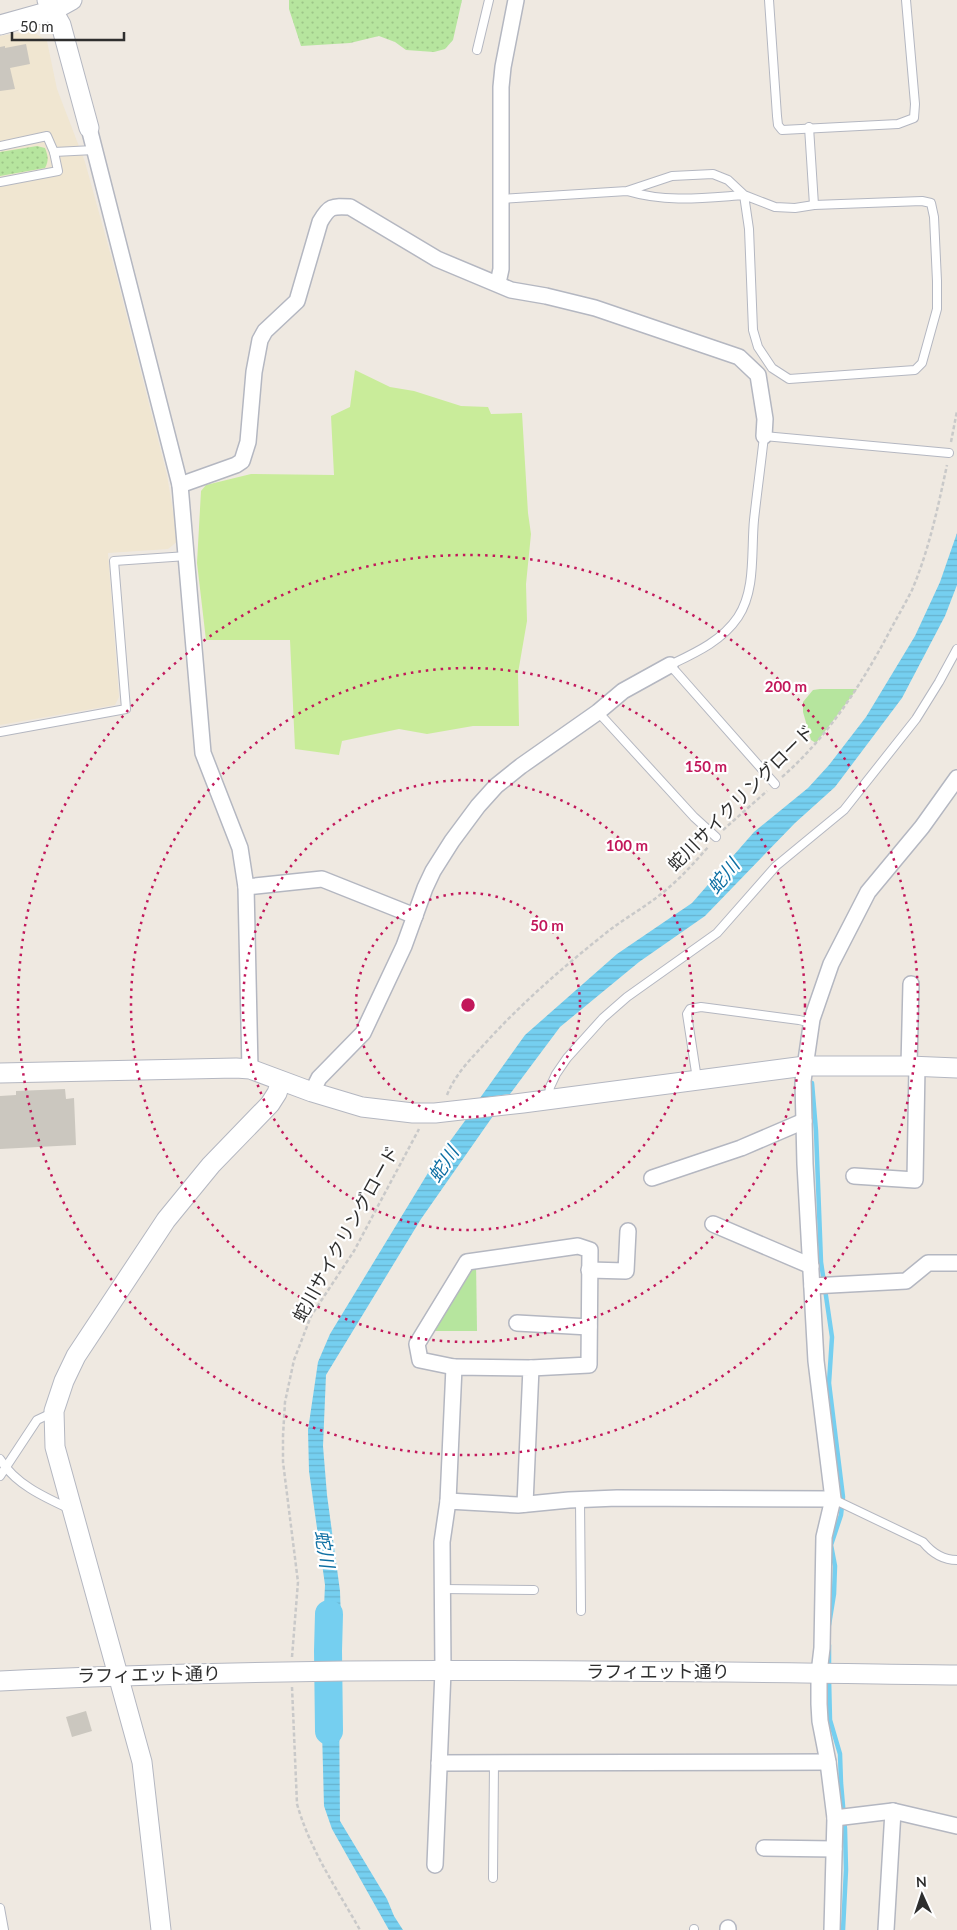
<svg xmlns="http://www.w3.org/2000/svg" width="957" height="1930" viewBox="0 0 957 1930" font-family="Lato,'Noto Sans JP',sans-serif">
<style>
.education{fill:#f0e6d1}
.grass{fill:url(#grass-dots)}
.park{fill:#b6e59e}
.pitch{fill:#c9ec9a}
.water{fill:url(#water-rules)}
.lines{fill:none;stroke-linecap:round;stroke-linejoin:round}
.stream{stroke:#75cff0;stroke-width:4.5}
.river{stroke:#75cff0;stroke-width:28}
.building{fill:#cbc7bf}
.service-casing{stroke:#b4b7c1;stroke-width:10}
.minor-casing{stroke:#b4b7c1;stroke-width:18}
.tertiary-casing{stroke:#b4b7c1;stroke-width:21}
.path{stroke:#c9c9c9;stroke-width:2.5;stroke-dasharray:4 2.5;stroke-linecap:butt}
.service{stroke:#fff;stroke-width:8}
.minor{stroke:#fff;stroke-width:15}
.tertiary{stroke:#fff;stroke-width:19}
.ring{fill:none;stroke:#c2185b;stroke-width:2.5;stroke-dasharray:2.5 5}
.labels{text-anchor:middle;stroke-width:4.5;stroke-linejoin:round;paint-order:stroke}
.street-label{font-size:18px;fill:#2e2e2e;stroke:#fff}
.water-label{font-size:19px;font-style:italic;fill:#0d6fa3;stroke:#fff}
.centre{fill:#c2185b;stroke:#fff;stroke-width:2.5}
.ring-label{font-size:15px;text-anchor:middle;font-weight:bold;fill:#c2185b;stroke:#fff;stroke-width:4.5;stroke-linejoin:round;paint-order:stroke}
</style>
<defs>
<pattern id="grass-dots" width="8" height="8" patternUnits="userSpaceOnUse" patternTransform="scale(1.25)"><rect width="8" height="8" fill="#b6e59e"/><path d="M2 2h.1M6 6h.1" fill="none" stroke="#9dc588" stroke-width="1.8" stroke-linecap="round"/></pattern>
<pattern id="water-rules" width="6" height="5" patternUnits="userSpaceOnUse" patternTransform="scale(1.25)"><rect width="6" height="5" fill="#75cff0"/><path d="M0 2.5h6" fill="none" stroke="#66b2ce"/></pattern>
</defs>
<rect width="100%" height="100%" fill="#efe9e1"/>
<polygon class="education" points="32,31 47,41 57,89 85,162 116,274 167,475 178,541 168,549 108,553 119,697 115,705 0,725 0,36"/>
<g class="grass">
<polygon points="289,0 462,0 453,40 445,49 434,52 406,50 395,42 379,36 350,43 301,46 289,9"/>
<path d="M37 146 45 148C48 156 49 160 45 168L0 176V152Z"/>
</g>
<g class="park">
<polygon points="820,689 857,689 816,743 811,740 803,712 803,702 813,690"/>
<polygon points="476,1261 477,1331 426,1331"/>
</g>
<polygon class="pitch" points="355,370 390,387 414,391 461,406 488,407 491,414 522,413 528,513 531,534 526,584 527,621 518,673 519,726 473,726 427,734 399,729 342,741 339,755 295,749 290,640 206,640 197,563 201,491 206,485 251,474 334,475 331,416 350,407"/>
<g class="water">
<polygon points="957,533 957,585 945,616 902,698 835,787 795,823 705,916 639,962 560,1027 510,1094 480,1098 525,1035 617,954 692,903 754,832 808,788 829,765 866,717 915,636 940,582"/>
<polygon points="493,1116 421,1219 326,1375 323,1446 327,1495 340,1591 342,1650 322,1651 325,1585 309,1471 308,1430 318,1362 330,1334 434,1163 467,1118"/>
<polygon points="321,1693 339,1693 340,1821 387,1899 394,1916 403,1930 389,1930 332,1829 324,1806"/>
</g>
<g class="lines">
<g class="stream">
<polyline points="812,1083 816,1131 821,1262 832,1337 829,1383 843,1497 841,1515 831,1545 835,1566 834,1594 829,1625"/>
<polyline points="829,1645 829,1670"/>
<polyline points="829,1678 830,1720 840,1754 841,1783 845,1829 846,1870 843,1930"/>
</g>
<polyline class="river" points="329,1731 328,1651 329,1614"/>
</g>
<g class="building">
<polygon points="26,44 30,64 10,68 15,89 0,91 0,47 5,46 5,48"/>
<polygon points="65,1089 66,1099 74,1098 76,1145 0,1149 0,1096 16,1095 16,1091"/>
<polygon points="86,1711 92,1731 72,1737 66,1717"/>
</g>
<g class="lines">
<defs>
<g id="service">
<polyline points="769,0 777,116 778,125 782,130 898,124 914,118 915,104 906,0"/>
<polyline points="477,50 489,0"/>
<polyline points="809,127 814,205"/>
<polyline points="0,146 47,136 54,152 58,171 0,182"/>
<polyline points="54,152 94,150"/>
<path d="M501 199 627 191 672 176 713 174 728 180 744 195 775 207 795 208 814 205 922 201 931 203 934 217 937 281V309L922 363 915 370 789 379 772 368 758 347 753 330 749 229 744 195C703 198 668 203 627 191"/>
<polyline points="598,712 694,817 716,837"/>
<polyline points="0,732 126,709 114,561 187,556"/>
<path d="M775 784 670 665C695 653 722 641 738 617 756 590 751 551 754 520 757 492 761 464 764 436L949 453"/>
<polyline points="697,1079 687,1014 690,1009 701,1007 799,1020 812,1023"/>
<polyline points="548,1100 550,1087 556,1074 567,1058 603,1018 627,997 717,933 776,866 844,810 916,719 939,682 957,649"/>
<path d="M0 1459C15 1484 44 1497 70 1509"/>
<polyline points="0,1476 37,1420 54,1412"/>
<path d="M833 1499 923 1542C932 1553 942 1560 957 1560"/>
<polyline points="580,1500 581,1611"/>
<polyline points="442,1589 534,1590"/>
<polyline points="493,1878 494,1762"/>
<polyline points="0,1908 4,1930"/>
<polyline points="694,1929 694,1930"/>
</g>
<g id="minor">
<polyline points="89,128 180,485 203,753 240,848 246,887 250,1069"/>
<polyline points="498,283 501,269 501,87 503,67 516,0"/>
<path d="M180 485 236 465 242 461 248 442 254 372 260 340 265 331 297 301 320 222C329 206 332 206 350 207L437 259 511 290 546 296 595 308 739 357 758 375 765 419 764 436"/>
<polyline points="246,887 322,879 415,916"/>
<polyline points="909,1066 911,984"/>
<polyline points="312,1092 319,1078 363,1033 404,946 425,888 433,871 452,841 478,806 496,786 521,766 598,712 623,691 670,665"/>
<polyline points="854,1176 915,1180 917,1066"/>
<polyline points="652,1178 741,1148 804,1121"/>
<polyline points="713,1224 811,1266"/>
<polyline points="589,1270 626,1271 628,1231"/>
<polyline points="812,1286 906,1281 928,1263 957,1263"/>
<polyline points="517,1323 589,1327"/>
<polyline points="454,1367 420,1360 417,1344 467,1262 578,1246 590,1250 589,1365 531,1368"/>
<polyline points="448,1501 454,1367 531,1368 525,1504"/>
<polyline points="439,1763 828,1762"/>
<polyline points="835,1818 893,1811 957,1826"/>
<polyline points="764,1848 834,1849"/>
<polyline points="435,1865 443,1671 442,1542 448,1501 518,1505 569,1500 617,1498 833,1499"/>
<polyline points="728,1930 728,1928"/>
<polyline points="832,1930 835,1818 828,1762 820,1721 819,1704 819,1673 822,1648 824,1537 833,1499 816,1361 805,1164 803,1081 812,1019 831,964 868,892 922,827 957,778"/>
<polyline points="886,1930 893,1811"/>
</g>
<g id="tertiary">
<polyline points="47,0 61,25 89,128"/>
<polyline points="0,25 54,10 72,0"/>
<polyline points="0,1073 236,1068 250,1069 312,1092 362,1107 413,1113 435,1113 523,1103 805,1066 909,1066 957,1068"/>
<path d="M0 1681C319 1665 638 1671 957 1675"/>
<polyline points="161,1930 142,1762 55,1447 54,1411 64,1381 76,1356 166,1220 211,1165 270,1104 277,1093 281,1081"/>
</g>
</defs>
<use href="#service" class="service-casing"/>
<use href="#minor" class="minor-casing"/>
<use href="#tertiary" class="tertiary-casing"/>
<g class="path">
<polyline points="951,442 957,411"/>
<path d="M782 777C829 736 863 682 892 627 899 614 906 602 912 590 929 550 938 507 947 465"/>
<polyline points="723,830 767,791"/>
<path d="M447 1095C456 1072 474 1056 490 1038 527 998 568 963 611 929 627 917 645 907 661 894 679 880 694 863 709 846"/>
<polyline points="292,1657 298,1582 283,1462 283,1436 285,1402 294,1360 311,1316 354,1251 419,1129"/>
<path d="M292 1687 297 1804C310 1850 337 1889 360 1930"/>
</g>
<use href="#service" class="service"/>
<use href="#minor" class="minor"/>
<use href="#tertiary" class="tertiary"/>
</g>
<g class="ring">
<circle cx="468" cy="1005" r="112"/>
<circle cx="468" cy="1005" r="225"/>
<circle cx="468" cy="1005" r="337"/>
<circle cx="468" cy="1005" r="450"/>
</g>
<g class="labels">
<g class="street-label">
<text transform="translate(741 798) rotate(-45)" y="6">蛇川サイクリングロード</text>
<text transform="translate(346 1234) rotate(-61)" y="6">蛇川サイクリングロード</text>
<text x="658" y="1678">ラフィエット通り</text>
<text transform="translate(149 1675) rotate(-1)" y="6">ラフィエット通り</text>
</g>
<g class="water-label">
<text transform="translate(723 876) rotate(-51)" y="7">蛇川</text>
<text transform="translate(443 1164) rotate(-56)" y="7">蛇川</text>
<text transform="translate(325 1549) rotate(81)" y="7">蛇川</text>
</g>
</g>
<circle cx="468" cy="1005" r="8" class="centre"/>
<g class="ring-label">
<text x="786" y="692">200 m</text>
<text x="706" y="772">150 m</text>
<text x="627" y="851">100 m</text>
<text x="547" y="931">50 m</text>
</g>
<g transform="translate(922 1895) rotate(357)" stroke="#ffffff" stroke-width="4" paint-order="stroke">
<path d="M0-4L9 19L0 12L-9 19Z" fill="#2e2e2e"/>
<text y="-8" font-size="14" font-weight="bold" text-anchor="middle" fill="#2e2e2e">N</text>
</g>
<path d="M12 32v8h112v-8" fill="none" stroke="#2e2e2e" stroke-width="2.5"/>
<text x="20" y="32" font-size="15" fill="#2e2e2e" stroke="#ffffff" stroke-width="4" paint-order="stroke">50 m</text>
</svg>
